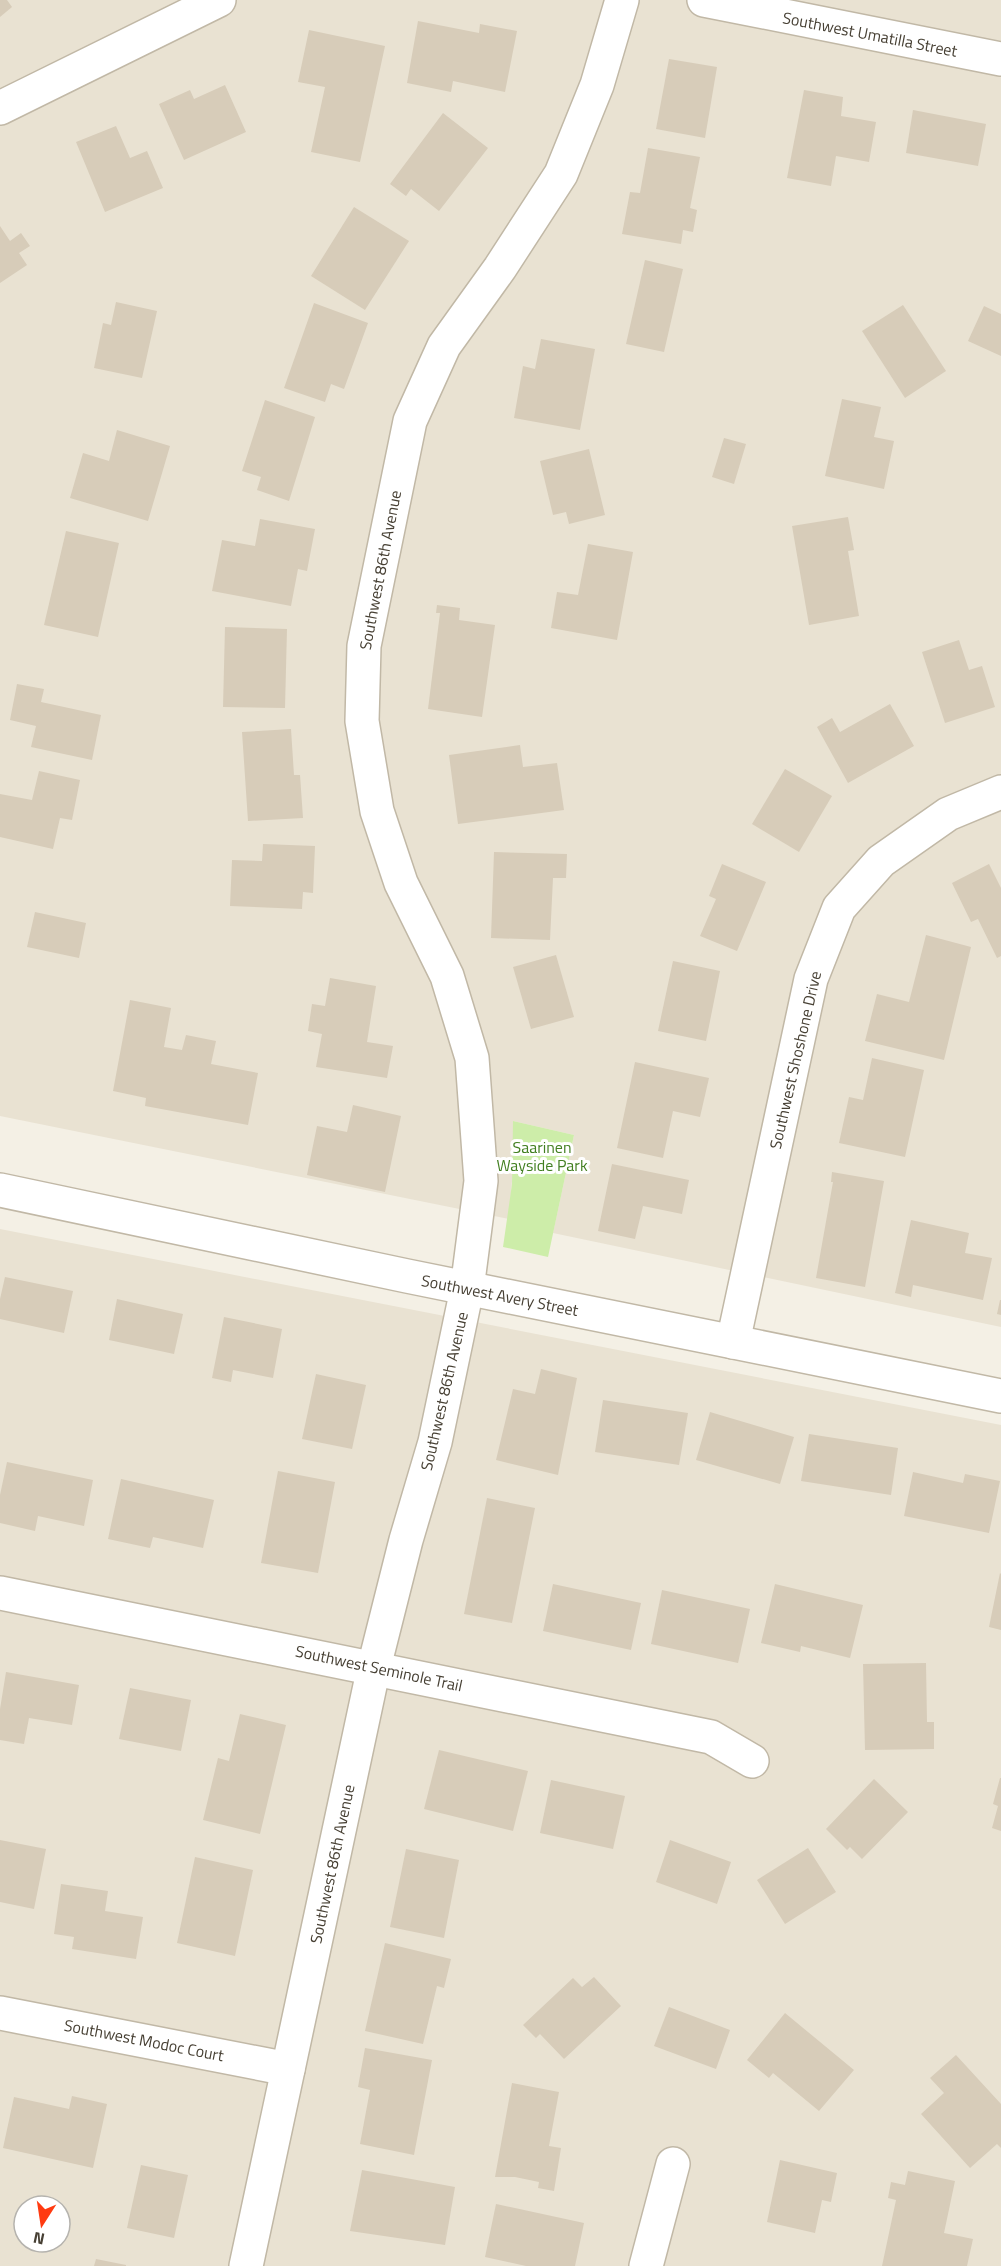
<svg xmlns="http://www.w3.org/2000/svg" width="1001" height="2266" viewBox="0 0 1001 2266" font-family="'Titillium Web',sans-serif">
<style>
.residential{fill:#e9e2d2;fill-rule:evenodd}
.green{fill:#cdeda9}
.building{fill:#d7ccb9}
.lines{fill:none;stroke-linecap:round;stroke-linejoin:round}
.minor-casing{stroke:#c1b8a6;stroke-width:36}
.minor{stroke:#fff;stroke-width:33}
.labels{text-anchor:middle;stroke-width:6;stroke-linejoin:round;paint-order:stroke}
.street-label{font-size:16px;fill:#474034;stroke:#fff}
.park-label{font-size:16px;fill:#427f21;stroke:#fff}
</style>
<rect width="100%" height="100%" fill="#f4f0e5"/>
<g class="residential">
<polygon points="0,0 1001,0 1001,1327 553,1233 574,1135 513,1121 514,1156 509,1219 0,1116"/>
<path d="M0 1229 1001 1425V2266H0ZM24 2206H60V2242H24Z"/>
</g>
<polygon class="green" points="513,1121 574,1135 548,1257 503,1247 512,1184"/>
<g class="building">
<polygon points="0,0 7,0 12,7 0,17"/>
<polygon points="418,21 479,33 480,24 517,31 505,92 453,81 451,92 407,83"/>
<polygon points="309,30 385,46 360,162 311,152 325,87 298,82"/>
<polygon points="669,59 717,67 705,138 656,129"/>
<polygon points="225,85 246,132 184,160 159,104 190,90 194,99"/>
<polygon points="804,90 843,97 841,116 876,122 869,162 836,156 831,186 787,178"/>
<polygon points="913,110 986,124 978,166 906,153"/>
<polygon points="443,113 488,148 439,211 411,189 406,196 390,184"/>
<polygon points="116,126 130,158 147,151 163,188 105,212 76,142"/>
<polygon points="648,148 700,157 690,208 697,210 693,232 683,230 681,244 622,234 630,192 640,193"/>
<polygon points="354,207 409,241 365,310 311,276"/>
<polygon points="0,226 10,241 21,233 30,246 19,253 27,265 0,283"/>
<polygon points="645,260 683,269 664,352 626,344"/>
<polygon points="116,302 157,311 142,378 94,368 103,323 111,325"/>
<polygon points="314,303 368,323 344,389 331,384 325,402 284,388"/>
<polygon points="903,305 946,371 905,398 862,331"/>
<polygon points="984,306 1001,314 1001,356 968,341"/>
<polygon points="541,339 595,349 580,430 514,418 523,366 535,369"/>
<polygon points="842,399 881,407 874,437 894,441 884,489 825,476"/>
<polygon points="265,400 315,417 289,501 257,490 261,477 242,471"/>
<polygon points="117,430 170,446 148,521 70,498 83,453 109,461"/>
<polygon points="724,438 746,444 734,484 712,477"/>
<polygon points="589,449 605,515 569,524 566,512 553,515 540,461"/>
<polygon points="848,517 854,550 848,551 859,616 809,625 792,526"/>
<polygon points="260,519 315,529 307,571 298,569 291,606 212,591 222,540 255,546"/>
<polygon points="66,531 119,543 98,637 44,625"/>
<polygon points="588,544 633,552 617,640 551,628 557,592 578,595"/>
<polygon points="437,605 460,608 459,620 495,625 482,717 428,709 440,613 436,613"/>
<polygon points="225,627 287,629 285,708 223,707"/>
<polygon points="959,640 969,670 982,666 995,707 945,723 922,652"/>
<polygon points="17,684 44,689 41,702 101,715 92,760 31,747 36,726 10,720"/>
<polygon points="890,704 914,746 848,783 817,727 832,718 840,732"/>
<polygon points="291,729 294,775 300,775 303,818 248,821 242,732"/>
<polygon points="520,745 523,767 557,763 564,810 458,824 449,755"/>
<polygon points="785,769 832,796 799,852 752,824"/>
<polygon points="39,771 80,780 72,820 60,818 53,849 0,837 0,794 32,800"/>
<polygon points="263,844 315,846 313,893 303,892 302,909 230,906 232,860 262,861"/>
<polygon points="494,852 567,854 566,878 553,878 550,940 491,938"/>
<polygon points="722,864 766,882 737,951 700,936 716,899 709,896"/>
<polygon points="989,864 1001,888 1001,956 997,958 978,919 971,922 952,883"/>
<polygon points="35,912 86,923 79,958 27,947"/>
<polygon points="926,935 971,947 944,1060 865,1041 877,994 909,1002"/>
<polygon points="556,955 574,1017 531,1029 513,967"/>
<polygon points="673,961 720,971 706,1041 658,1031"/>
<polygon points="330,978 376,986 367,1042 393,1046 387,1078 316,1067 322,1034 308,1031 312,1004 325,1006"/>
<polygon points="130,1000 171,1008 164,1047 182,1050 186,1035 216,1041 211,1064 258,1073 248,1125 145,1106 146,1098 113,1091"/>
<polygon points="872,1058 924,1070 905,1157 839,1143 849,1097 863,1100"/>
<polygon points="635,1062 709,1078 700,1117 673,1111 663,1158 617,1148"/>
<polygon points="353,1105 401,1116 385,1192 307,1175 317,1126 347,1132"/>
<polygon points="612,1164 689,1180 682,1214 643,1206 635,1239 598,1231"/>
<polygon points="832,1172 884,1181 865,1287 816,1278 833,1182 831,1182"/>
<polygon points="911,1220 969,1233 965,1253 992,1258 983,1300 913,1285 911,1297 895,1293"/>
<polygon points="5,1277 73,1291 64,1333 0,1319 0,1299"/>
<polygon points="117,1299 183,1314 174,1354 109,1340"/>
<polygon points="1000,1300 1001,1300 1001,1315 997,1314"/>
<polygon points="224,1317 282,1329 273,1378 233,1370 231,1382 212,1378"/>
<polygon points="541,1369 577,1378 558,1475 496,1460 513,1389 535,1394"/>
<polygon points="316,1374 366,1385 352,1449 302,1439"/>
<polygon points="603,1400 688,1413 679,1465 595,1452"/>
<polygon points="710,1412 794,1437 780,1484 696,1460"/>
<polygon points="809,1434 898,1448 891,1495 801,1481"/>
<polygon points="7,1462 93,1480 84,1526 38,1516 35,1531 0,1523 0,1495"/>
<polygon points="278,1471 335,1482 318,1573 261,1563"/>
<polygon points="913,1472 963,1483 965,1474 1000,1481 989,1533 904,1516"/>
<polygon points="121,1479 214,1500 203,1548 153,1537 150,1548 108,1539"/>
<polygon points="487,1498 535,1508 512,1623 464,1614"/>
<polygon points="1000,1573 1001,1574 1001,1630 989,1627"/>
<polygon points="553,1584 641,1603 631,1650 543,1631"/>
<polygon points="775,1584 863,1605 850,1658 801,1646 800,1652 761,1643"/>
<polygon points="662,1590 750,1609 738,1663 651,1644"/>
<polygon points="926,1663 927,1722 934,1722 934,1749 865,1750 863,1664"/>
<polygon points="6,1672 79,1685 72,1725 29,1718 24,1744 0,1740 0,1709"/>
<polygon points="130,1688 191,1700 181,1751 119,1739"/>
<polygon points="240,1714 286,1725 260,1834 203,1820 218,1758 229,1761"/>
<polygon points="439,1750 528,1771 513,1831 424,1809"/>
<polygon points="1000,1778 1001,1778 1001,1831 992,1828 998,1806 993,1804"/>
<polygon points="874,1779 908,1812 862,1859 850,1847 847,1850 826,1829"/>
<polygon points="551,1780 625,1796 613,1849 540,1833"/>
<polygon points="0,1840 46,1849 34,1909 0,1902"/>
<polygon points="670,1840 731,1862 717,1904 656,1882"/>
<polygon points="808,1848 836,1892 785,1924 757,1880"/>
<polygon points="406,1849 459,1860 444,1938 390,1927"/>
<polygon points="195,1857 253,1870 235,1956 177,1943"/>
<polygon points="61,1884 108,1891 105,1911 143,1917 136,1959 72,1949 74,1937 54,1934"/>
<polygon points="385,1943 451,1959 444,1988 437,1986 423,2044 365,2031"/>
<polygon points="594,1977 621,2006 564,2059 540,2034 536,2038 523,2025 573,1978 582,1987"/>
<polygon points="669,2007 730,2030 716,2069 654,2046"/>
<polygon points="785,2013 854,2070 819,2111 773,2073 769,2078 747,2060"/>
<polygon points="365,2048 432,2060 414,2155 360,2144 370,2090 358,2087"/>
<polygon points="956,2055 1001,2104 1001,2148 997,2144 970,2168 921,2114 944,2093 930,2078"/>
<polygon points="512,2083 559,2092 549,2146 561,2148 554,2191 538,2188 539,2182 515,2177 495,2177"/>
<polygon points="72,2096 107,2104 93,2168 3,2148 14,2097 69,2109"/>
<polygon points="780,2160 837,2173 831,2202 822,2200 815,2233 767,2222"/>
<polygon points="141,2165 188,2175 174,2238 127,2228"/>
<polygon points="362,2170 455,2187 445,2245 350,2231"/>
<polygon points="908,2171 955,2181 944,2233 973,2239 967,2266 882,2266 896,2200 888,2198 891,2182 905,2185"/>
<polygon points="496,2204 584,2223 575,2266 526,2266 485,2257"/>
<polygon points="96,2259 126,2265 126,2266 94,2266"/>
</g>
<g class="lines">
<defs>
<g id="minor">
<polyline points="704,0 1001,59"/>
<polyline points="0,108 219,0"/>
<polyline points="0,1190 407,1276 1001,1396"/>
<polyline points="733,1342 811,979 839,908 881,861 948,814 1001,792"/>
<polyline points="0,1593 711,1737 752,1761"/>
<polyline points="0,2013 288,2069"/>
<polyline points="246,2266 374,1667 406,1540 435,1442 467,1289 481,1181 472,1058 447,976 401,883 377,811 362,721 364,646 410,421 444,346 500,268 561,174 597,85 622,0"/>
<polyline points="646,2266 673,2164"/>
</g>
</defs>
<use href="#minor" class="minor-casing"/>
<use href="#minor" class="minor"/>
</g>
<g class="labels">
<g class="street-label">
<text transform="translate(870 34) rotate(11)" y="6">Southwest Umatilla Street</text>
<text transform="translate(380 570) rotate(-79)" y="6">Southwest 86th Avenue</text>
<text transform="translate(795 1060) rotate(-77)" y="6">Southwest Shoshone Drive</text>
<text transform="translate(500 1295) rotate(11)" y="6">Southwest Avery Street</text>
<text transform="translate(444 1391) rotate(-77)" y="6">Southwest 86th Avenue</text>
<text transform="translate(379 1668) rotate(12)" y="6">Southwest Seminole Trail</text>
<text transform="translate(332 1864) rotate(-78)" y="6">Southwest 86th Avenue</text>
<text transform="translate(144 2040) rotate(11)" y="6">Southwest Modoc Court</text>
</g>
<g class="park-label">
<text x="542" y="1153">Saarinen<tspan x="542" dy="18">Wayside Park</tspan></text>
</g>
</g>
<g transform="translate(42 2224) rotate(192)"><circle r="28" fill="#ffffff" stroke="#b5b3ae" stroke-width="1.5"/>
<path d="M0-4.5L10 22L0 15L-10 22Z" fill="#ff3b11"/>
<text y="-9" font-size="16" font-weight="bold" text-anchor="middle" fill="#474034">N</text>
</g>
</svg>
